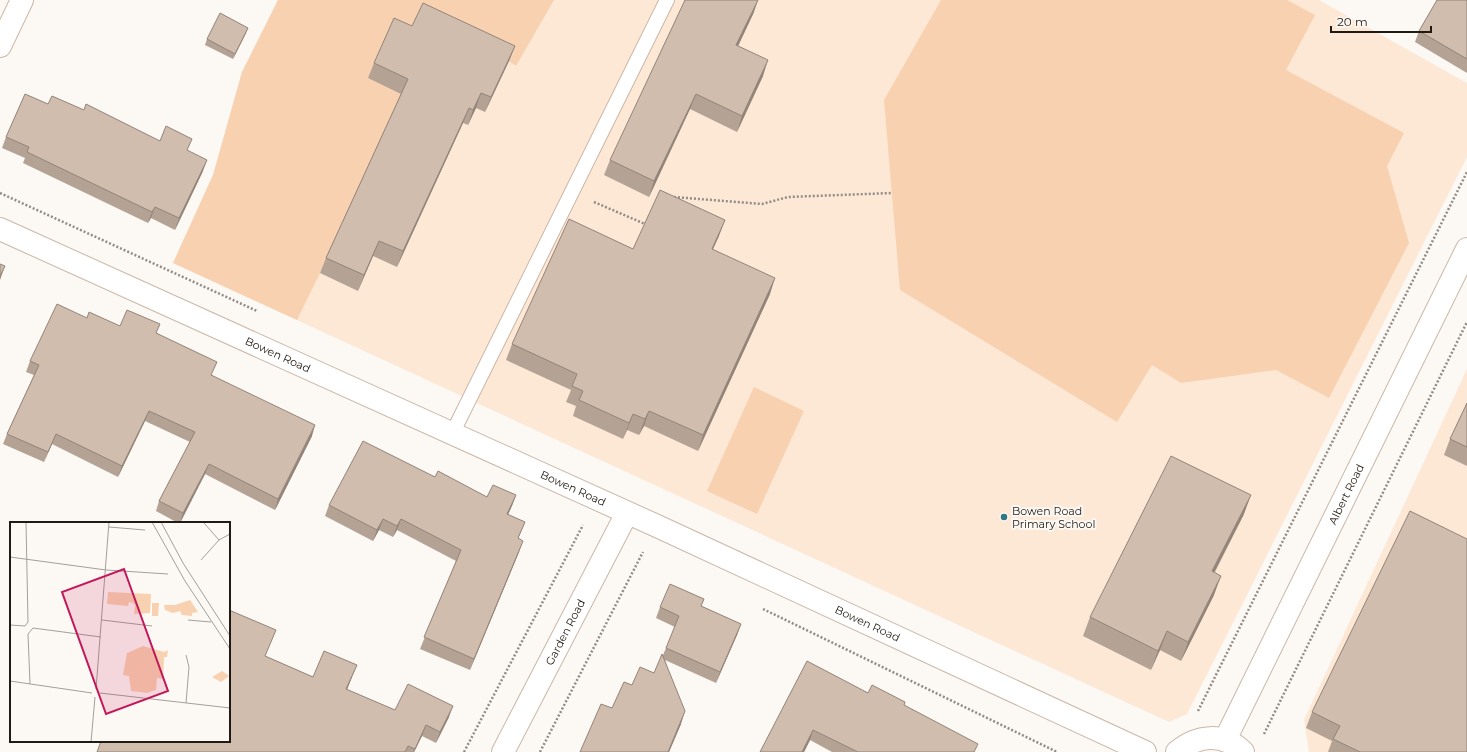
<svg xmlns="http://www.w3.org/2000/svg" width="1467" height="752" viewBox="0 0 1467 752" font-family="Montserrat,sans-serif">
<style>
.built{fill:#fde8d6}
.green{fill:#f8d1b0}
.lines{fill:none;stroke-linecap:round;stroke-linejoin:round}
.service-casing{stroke:#cbb7a7;stroke-width:16}
.minor-casing{stroke:#cbb7a7;stroke-width:24}
.tertiary-casing{stroke:#cbb7a7;stroke-width:24}
.path{stroke:#918c87;stroke-width:2.5;stroke-dasharray:2 2;stroke-linecap:butt}
.service{stroke:#fff;stroke-width:14}
.minor{stroke:#fff;stroke-width:22}
.tertiary{stroke:#fff;stroke-width:22}
.wall{fill:#b4a395}
.shaded-wall{fill:#928479}
.building{fill:#d1bdad;stroke:#928479}
.poi-dot{fill:#307683;stroke:#fcf8f4;stroke-width:1.5}
.labels{text-anchor:middle;stroke-width:4;stroke-linejoin:round;paint-order:stroke}
.street-label{font-size:11px;fill:#211a14;stroke:#fcf8f4}
.poi-label{font-size:11px;fill:#211a14;stroke:#fcf8f4;text-anchor:start}
.inset-road{fill:none;stroke:#a49f9a;stroke-width:1}
.view{fill:#c2185b;fill-opacity:0.15;stroke:#c2185b;stroke-width:2}
.inset-edge{fill:none;stroke:#211a14;stroke-width:2}
</style>
<rect width="100%" height="100%" fill="#fcf8f4"/>
<g class="built">
<polygon points="278,0 1319,0 1467,83 1467,157 1187,714 1169,722 173,263 213,175 242,72"/>
<polygon points="1467,369 1467,752 1309,752 1304,720"/>
</g>
<g class="green">
<polygon points="278,0 554,0 516,66 509,61 403,95 320,273 297,320 173,263 213,175 242,72"/>
<polygon points="941,0 1287,0 1315,15 1286,70 1404,133 1387,166 1409,243 1329,398 1276,370 1181,383 1152,365 1117,422 900,290 884,100"/>
<polygon points="754,387 804,411 757,514 707,491"/>
</g>
<g class="lines">
<defs>
<polyline id="service" points="452,434 667,0"/>
<g id="minor">
<polyline points="0,46 22,0"/>
<path id="s1" d="M503 752 627 513"/>
</g>
<g id="tertiary">
<path id="s2" d="M0 229 657 526 1145 752"/>
<path id="s3" d="M1225 740 1467 249"/>
<path d="M1177 752C1197 735 1223 732 1243 752"/>
</g>
</defs>
<use href="#service" class="service-casing"/>
<use href="#minor" class="minor-casing"/>
<use href="#tertiary" class="tertiary-casing"/>
<g class="path">
<polyline points="0,193 257,311"/>
<polyline points="674,197 762,204 788,197 892,193"/>
<polyline points="594,202 645,224 646,223"/>
<polyline points="763,609 1057,752"/>
<polyline points="1198,711 1467,172"/>
<polyline points="1264,734 1467,322"/>
<polyline points="464,752 583,525"/>
<polyline points="540,752 643,552"/>
</g>
<use href="#service" class="service"/>
<use href="#minor" class="minor"/>
<use href="#tertiary" class="tertiary"/>
</g>
<g class="wall">
<polygon points="1467,0 1467,73 1415,42 1419,31"/>
<polygon points="754,12 738,46 763,76 737,132 690,109 649,197 604,175 610,160"/>
<polygon points="412,26 515,46 509,61 485,112 476,108 468,125 463,123 397,267 373,256 358,291 320,273 326,258 401,94 368,78 374,63"/>
<polygon points="246,33 233,59 205,45 207,39"/>
<polygon points="48,104 84,110 160,141 188,151 203,171 175,230 151,218 148,223 23,163 25,158 2,148 6,137"/>
<polygon points="719,236 713,249 770,294 698,451 644,426 639,435 627,430 623,439 573,416 576,406 566,402 571,390 506,360 512,344 633,249"/>
<polygon points="87,318 120,326 157,333 212,375 312,436 275,510 205,474 180,523 178,523 156,511 159,501 190,442 145,421 118,477 52,444 44,462 3,444 7,434 34,375 26,372 30,361"/>
<polygon points="1467,403 1467,466 1444,455 1450,439"/>
<polygon points="435,477 487,497 516,495 508,515 525,522 518,539 519,552 470,670 420,649 456,561 397,530 393,537 379,530 373,541 325,516 329,505"/>
<polygon points="1244,514 1215,572 1214,595 1181,661 1160,650 1151,670 1083,636 1090,617"/>
<polygon points="704,599 701,606 741,624 737,635 716,683 665,660 681,724 669,752 580,752 612,708 632,685 654,673 663,655 675,627 656,618 660,607"/>
<polygon points="271,641 265,656 313,677 352,677 347,690 395,710 449,717 436,743 422,736 414,752 97,752 229,741"/>
<polygon points="868,693 904,705 975,752 832,752 810,740 804,752 760,752"/>
<polygon points="1312,712 1467,752 1328,752 1332,741 1306,728"/>
</g>
<g class="shaded-wall">
<polygon points="758,0 754,12 731,61 736,45"/>
<polygon points="248,28 246,33 233,59 235,54"/>
<polygon points="515,46 509,61 485,112 491,97"/>
<polygon points="768,60 763,76 737,132 742,116"/>
<polygon points="481,93 476,108 468,125 473,110"/>
<polygon points="696,94 690,109 649,197 654,181"/>
<polygon points="469,108 463,123 397,267 403,251"/>
<polygon points="207,160 203,171 175,230 179,218"/>
<polygon points="155,207 151,218 148,223 152,212"/>
<polygon points="725,220 719,236 706,264 712,249"/>
<polygon points="379,241 373,256 358,291 364,275"/>
<polygon points="5,266 1,277 0,280 0,276"/>
<polygon points="775,278 770,294 698,451 703,435"/>
<polygon points="149,411 145,421 118,477 122,466"/>
<polygon points="649,411 644,426 639,435 645,419"/>
<polygon points="633,414 627,430 623,439 629,423"/>
<polygon points="315,425 312,436 275,510 278,499"/>
<polygon points="56,434 52,444 44,462 48,452"/>
<polygon points="209,464 205,474 180,523 183,513"/>
<polygon points="516,495 512,506 503,525 507,514"/>
<polygon points="1251,495 1244,514 1205,590 1212,571"/>
<polygon points="383,519 379,530 373,541 377,530"/>
<polygon points="401,519 397,530 393,537 397,526"/>
<polygon points="523,541 519,552 470,670 474,659"/>
<polygon points="1221,576 1214,595 1181,661 1188,642"/>
<polygon points="741,624 737,635 716,683 720,672"/>
<polygon points="1167,631 1160,650 1151,670 1158,651"/>
<polygon points="357,665 342,701 346,689"/>
<polygon points="453,706 449,717 436,743 440,732"/>
<polygon points="685,711 681,724 669,752 668,752"/>
<polygon points="426,725 422,736 414,752 413,752"/>
<polygon points="813,730 810,740 804,752 802,752"/>
</g>
<g class="building">
<polygon points="685,0 758,0 736,45 768,60 742,116 696,94 654,181 610,160"/>
<polygon points="1437,0 1467,0 1467,59 1419,31"/>
<polygon points="423,3 515,46 491,97 481,93 473,110 469,108 403,251 379,241 364,275 326,258 408,79 374,63 394,18 412,26"/>
<polygon points="220,13 248,28 235,54 207,39"/>
<polygon points="25,94 48,104 52,96 84,110 86,104 160,141 166,126 192,139 187,150 207,160 179,218 155,207 152,212 27,152 29,147 6,137"/>
<polygon points="660,190 725,220 712,249 775,278 703,435 649,411 645,419 633,414 629,423 579,400 583,391 572,386 577,374 512,344 569,219 633,249"/>
<polygon points="0,264 5,266 0,276"/>
<polygon points="57,304 87,318 89,312 120,326 127,310 160,324 156,333 217,362 211,375 315,425 278,499 209,464 183,513 159,501 195,432 149,411 122,466 56,434 48,452 7,434 39,365 30,361"/>
<polygon points="1467,403 1467,447 1450,439"/>
<polygon points="363,441 435,477 438,471 487,497 493,485 516,495 507,514 525,522 518,538 523,541 474,659 424,637 461,550 401,519 397,526 383,519 377,530 329,505"/>
<polygon points="1171,456 1251,495 1212,571 1221,576 1188,642 1167,631 1158,651 1090,617"/>
<polygon points="1410,511 1467,539 1467,752 1360,752 1333,739 1340,726 1312,712"/>
<polygon points="670,584 704,599 701,606 741,624 720,672 666,648 679,616 660,607"/>
<polygon points="229,610 276,630 265,656 313,677 324,651 357,665 346,689 395,710 408,684 453,706 440,732 426,725 415,749 408,746 405,752 97,752 101,741 229,741"/>
<polygon points="662,654 685,711 668,752 580,752 601,704 612,708 624,682 632,685 640,667 654,673"/>
<polygon points="807,661 868,693 872,685 905,702 904,705 978,744 974,752 858,752 813,730 802,752 760,752"/>
</g>
<circle class="poi-dot" cx="1004" cy="517" r="4"/>
<g class="labels">
<g class="street-label">
<text dy="4" stroke="none"><textPath href="#s2" startOffset="305">Bowen Road</textPath></text>
<text dy="4" stroke="none"><textPath href="#s2" startOffset="629">Bowen Road</textPath></text>
<text dy="4" stroke="none"><textPath href="#s3" startOffset="274">Albert Road</textPath></text>
<text dy="4" stroke="none"><textPath href="#s2" startOffset="953">Bowen Road</textPath></text>
<text dy="4" stroke="none"><textPath href="#s1" startOffset="135">Garden Road</textPath></text>
</g>
<g class="poi-label">
<text x="1012" y="515">Bowen Road<tspan x="1012" dy="13">Primary School</tspan></text>
</g>
</g>
<g transform="translate(10 522)">
<rect width="220" height="220" fill="#fcf8f4"/>
<path d="M98 70 141 72 140 91 124 92 125 83 123 81 119 80 118 84 97 82ZM180 78 188 90 182 91V94L172 93 170 89 163 91 155 88 154 83H165ZM142 81H149L148 94H142ZM133 124 154 130 158 128 157 135H154L153 157 147 156 146 168 137 171 121 169 119 154 113 153 117 131ZM212 149 219 154 211 160 202 155Z" fill="#f8d1b0"/>
<path class="inset-road" d="M142 0 175 59 220 127M151 0 173 41 220 114M194 1 209 18M99 5 135 8M0 35 96 48 158 52M191 38 209 18 220 12M92 98 142 104M178 98 201 100M0 103 15 104 18 100 16 0M0 159 82 171M20 162 18 112 23 106 91 115M86 167 99 0M90 171 220 186M176 181 179 145 176 133M81 220 85 175"/>
<path class="view" d="M114 47 158 169 96 192 52 70Z"/>
<rect width="220" height="220" class="inset-edge"/>
</g>
<path d="M1331 26v6h100v-6" fill="none" stroke="#211a14" stroke-width="2"/>
<text x="1337" y="26" font-size="12" fill="#211a14" stroke="#fcf8f4" stroke-width="3" paint-order="stroke">20 m</text>
</svg>
